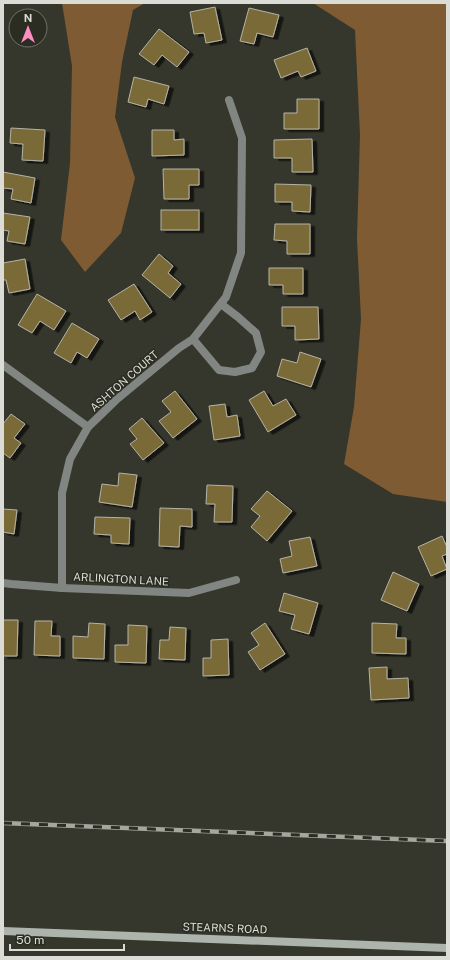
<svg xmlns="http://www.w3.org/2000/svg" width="450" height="960" viewBox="0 0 450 960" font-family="'Public Sans',sans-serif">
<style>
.forest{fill:#7f5b33}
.building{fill:#7a6b38;stroke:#b6b2a5;filter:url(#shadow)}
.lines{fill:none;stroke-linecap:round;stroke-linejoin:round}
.street{stroke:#828682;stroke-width:8}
.secondary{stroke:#adb4ac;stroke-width:8}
.rail-casing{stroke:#a5a79e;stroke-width:4.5}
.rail{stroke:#2b2d23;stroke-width:3;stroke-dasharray:9;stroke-linecap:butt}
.labels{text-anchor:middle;stroke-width:3;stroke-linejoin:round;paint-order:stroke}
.street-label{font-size:11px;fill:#dadcd5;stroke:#2b2d23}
</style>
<defs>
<filter id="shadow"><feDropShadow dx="4.5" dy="2.5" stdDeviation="0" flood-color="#0009"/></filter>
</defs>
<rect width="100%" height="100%" fill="#35372c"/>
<g class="forest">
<polygon points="62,3 145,3 133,10 122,62 115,117 135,178 121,233 85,272 61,240 70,163 72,66"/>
<polygon points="313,3 447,3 447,502 393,494 344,464 354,407 361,319 357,239 360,135 355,30"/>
</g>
<g class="building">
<polygon points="215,7 222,40 206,43 204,33 194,34 190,12"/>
<polygon points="249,8 279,15 273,37 257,33 254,44 240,41"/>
<polygon points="159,29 189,52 177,67 162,55 154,65 139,54"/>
<polygon points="307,48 316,71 301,77 298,71 281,78 274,60"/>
<polygon points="134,77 169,86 164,104 148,99 146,107 128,102"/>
<polygon points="297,99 319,99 319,129 284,129 284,113 297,113"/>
<polygon points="11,128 45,130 43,161 22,160 23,144 10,143"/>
<polygon points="152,130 174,130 174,140 184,139 184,155 152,156"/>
<polygon points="312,139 313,172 292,172 292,158 274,158 274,140"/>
<polygon points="163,169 199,169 199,185 189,185 189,199 164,199"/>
<polygon points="3,172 35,178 31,203 11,199 13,189 3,188"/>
<polygon points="275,184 311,185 310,212 292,211 292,202 275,202"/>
<rect x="161" y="210" width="38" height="20"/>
<polygon points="3,213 30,217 25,244 7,241 9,231 3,230"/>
<polygon points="275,224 310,224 310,254 287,254 287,241 274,240"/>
<polygon points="159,254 173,266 168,273 181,284 170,298 142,275"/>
<polygon points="25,259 30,289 9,293 6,280 3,280 3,263"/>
<polygon points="269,268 303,268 303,294 283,294 283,285 269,285"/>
<polygon points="134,284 152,312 140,320 135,311 121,320 108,300"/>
<polygon points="37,294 66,311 54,330 40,321 32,333 18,325"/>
<polygon points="282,307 318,307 319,339 295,340 295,326 282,326"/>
<polygon points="72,323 99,339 87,358 77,352 71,363 54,353"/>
<polygon points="300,352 321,359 311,387 277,376 282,359 297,363"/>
<polygon points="175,391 197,419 173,438 159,421 171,412 162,401"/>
<polygon points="264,391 273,406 286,399 296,415 268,432 249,400"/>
<polygon points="225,404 227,417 237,415 240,436 214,440 209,406"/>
<polygon points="11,414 25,424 14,438 21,443 10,458 3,453 3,424"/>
<polygon points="142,418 164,443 143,460 130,444 137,439 129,429"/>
<polygon points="119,473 137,475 132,507 99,502 102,484 118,486"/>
<polygon points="207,485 233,486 232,522 214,522 215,504 206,504"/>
<polygon points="267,491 292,511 267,541 251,527 260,516 251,509"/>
<polygon points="160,508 192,509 192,527 180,526 179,547 159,546"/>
<polygon points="3,509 17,510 14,534 3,532"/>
<polygon points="95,517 130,518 129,544 111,543 111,535 94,534"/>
<polygon points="442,536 447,547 447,554 442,556 447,569 431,576 418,547"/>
<polygon points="310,537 317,566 283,573 280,559 292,556 289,541"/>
<polygon points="393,572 419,584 407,611 381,600"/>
<polygon points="284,593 318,603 309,634 291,629 295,615 279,611"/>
<polygon points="3,620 18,620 17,656 3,656"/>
<polygon points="35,621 52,621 51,636 60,636 60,656 34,655"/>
<polygon points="89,623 105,624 104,659 73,658 73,636 88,637"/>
<polygon points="265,623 285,654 260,670 248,652 259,645 251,633"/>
<polygon points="372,623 397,624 396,638 406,638 406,654 372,653"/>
<polygon points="128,625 147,626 146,663 115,662 115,645 128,645"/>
<polygon points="170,627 186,628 185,660 159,659 160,640 169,640"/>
<polygon points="228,639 229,675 203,676 203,658 211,658 211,640"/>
<polygon points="387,667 387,679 408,678 409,698 371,700 369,668"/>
</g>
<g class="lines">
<g class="street">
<polyline points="193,339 219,370 235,372 252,368 261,352 256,333 238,317 221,304"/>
<polyline points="3,365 88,427"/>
<polyline points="3,583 11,584 62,588 189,593 236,580"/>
<polyline points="62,588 62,493 70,459 88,427 116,400 179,348 193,339 226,297 241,253 242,138 229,100"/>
</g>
<polyline class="secondary" points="3,931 447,948"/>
<defs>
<polyline id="rail" points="3,823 447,841"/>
</defs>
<use href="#rail" class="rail-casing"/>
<use href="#rail" class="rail"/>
</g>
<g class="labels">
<g class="street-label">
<text transform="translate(124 381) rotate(-41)" y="4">ASHTON COURT</text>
<text transform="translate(121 579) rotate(3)" y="4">ARLINGTON LANE</text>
<text transform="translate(225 928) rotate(2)" y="4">STEARNS ROAD</text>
</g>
</g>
<rect width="450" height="960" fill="none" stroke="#dadcd5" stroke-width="8"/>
<g transform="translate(28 28)"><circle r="19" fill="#2b2d23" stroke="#71736a"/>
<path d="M0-3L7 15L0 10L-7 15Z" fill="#fd8ec0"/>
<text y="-6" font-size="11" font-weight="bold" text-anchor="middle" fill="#dadcd5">N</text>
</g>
<path d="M10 944v6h114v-6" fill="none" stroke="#dadcd5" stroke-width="2"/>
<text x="16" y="944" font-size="12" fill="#dadcd5" stroke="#2b2d23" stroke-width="3" paint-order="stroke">50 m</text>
</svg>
